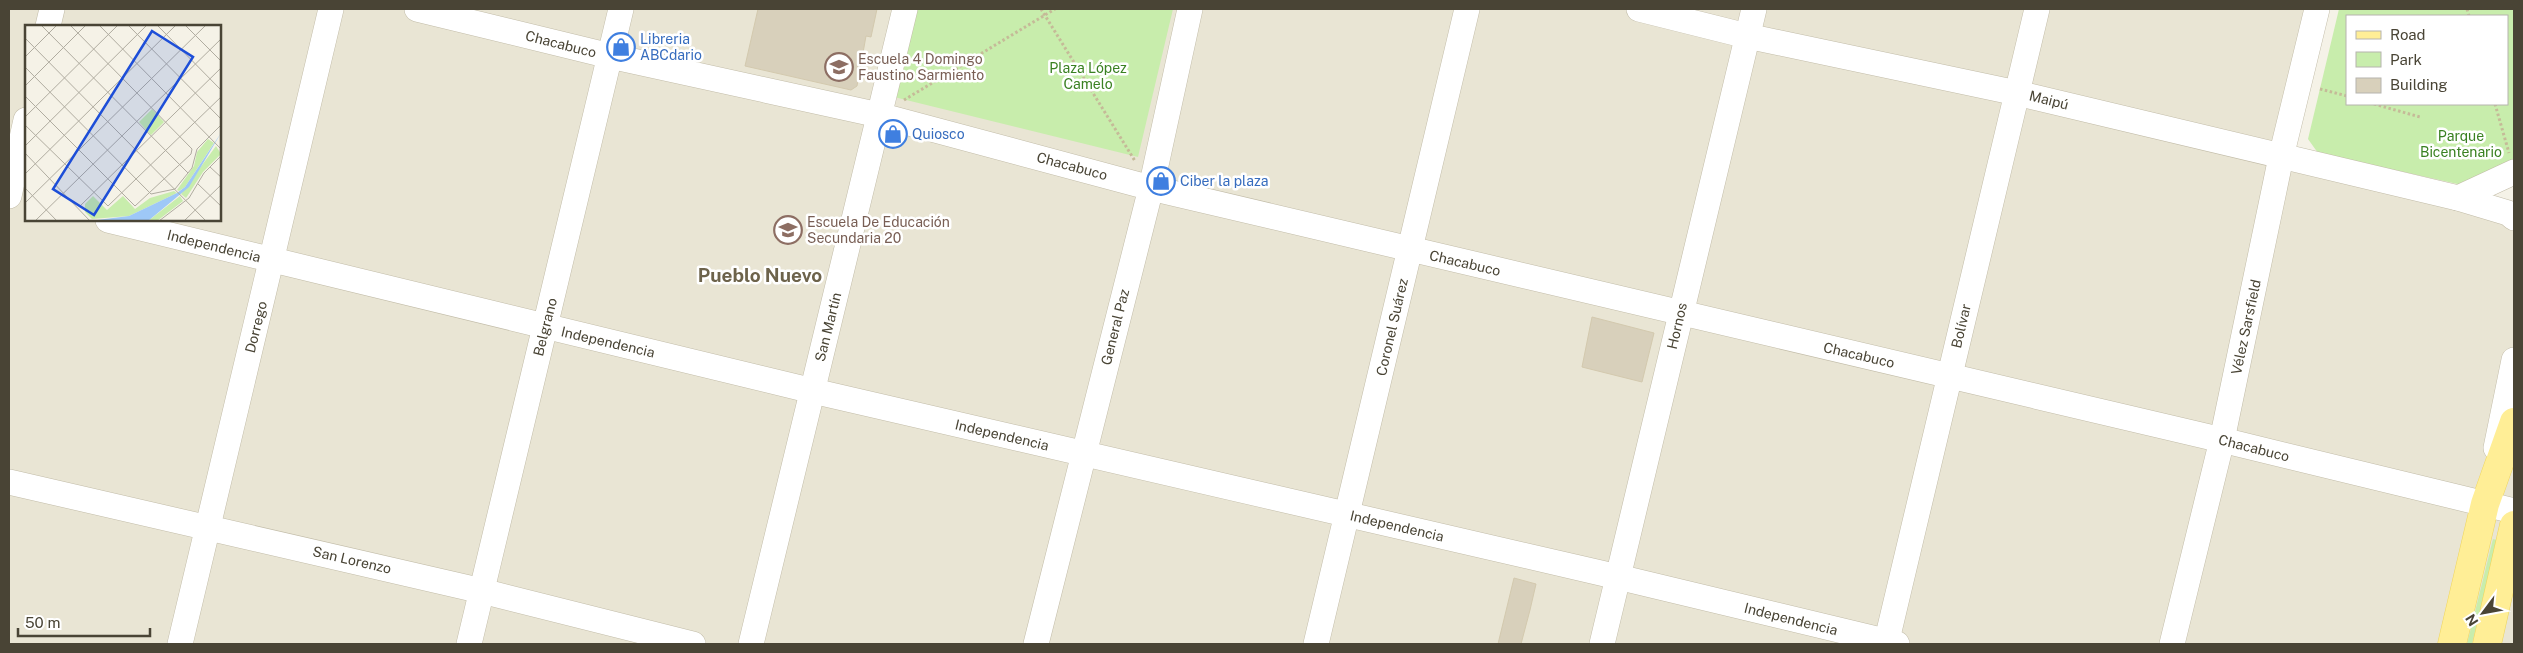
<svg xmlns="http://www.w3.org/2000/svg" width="2523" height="653" viewBox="0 0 2523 653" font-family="'Public Sans',sans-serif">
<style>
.residential{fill:#e9e5d4;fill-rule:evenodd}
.green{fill:#c8edac;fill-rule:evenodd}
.building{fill:#d8d0bb;stroke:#d3c9ae}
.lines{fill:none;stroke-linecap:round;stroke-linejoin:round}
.minor-casing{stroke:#c2bca8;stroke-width:26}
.major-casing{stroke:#efd55b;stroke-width:29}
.path{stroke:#c5ba98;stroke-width:3;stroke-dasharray:2.5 2.5;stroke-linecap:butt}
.minor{stroke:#fff;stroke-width:25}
.major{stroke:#ffee96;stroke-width:28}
.labels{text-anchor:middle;stroke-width:5;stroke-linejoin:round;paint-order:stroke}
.shop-label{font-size:14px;fill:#366cbe;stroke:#fff;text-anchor:start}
.street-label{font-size:14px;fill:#494435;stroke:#fff}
.education-label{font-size:14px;fill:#785e54;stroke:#fff;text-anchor:start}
.park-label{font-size:14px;fill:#3a8122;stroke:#fff}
.district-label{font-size:19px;font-weight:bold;fill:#6d634b;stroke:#fff}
.inset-road{fill:none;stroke:#b0aca0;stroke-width:1}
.view{fill:#1d4ed8;fill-opacity:0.15;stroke:#1d4ed8;stroke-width:2.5}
.inset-edge{fill:none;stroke:#494435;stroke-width:2.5}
</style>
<rect width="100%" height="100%" fill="#f5f2e7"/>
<path class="residential" d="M9 9H2317L2282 157 2514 218V644H9ZM26 26H220V220H26Z"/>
<g class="green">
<polygon points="916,9 1173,9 1138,157 894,97"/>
<path d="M2339 9H2514V165L2462 185 2318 153 2308 139ZM2347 16H2507V104H2347Z"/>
<polygon points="2493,539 2497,540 2472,644 2467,644"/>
</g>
<g class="building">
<polygon points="758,9 877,9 871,37 866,36 857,86 851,90 745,66"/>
<polygon points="1592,317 1654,333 1642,382 1582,367"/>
<polygon points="1514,578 1536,584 1530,610 1521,644 1498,644"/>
</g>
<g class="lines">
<defs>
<g id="minor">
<polyline points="417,9 610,56 879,115 1151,188 2222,440 2514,511"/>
<polyline points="1639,9 1747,36 2017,93 2458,198 2508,213 2514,218"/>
<polyline points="48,26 52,9"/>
<polyline points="9,196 26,120"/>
<polyline points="2458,198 2514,172"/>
<polyline points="108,220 813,391 1618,577 1897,644"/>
<polyline points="2496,448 2514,360"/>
<polyline points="9,482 482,591 693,644"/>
<polyline points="180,644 331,9"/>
<polyline points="469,644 621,9"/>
<polyline points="751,644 905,9"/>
<polyline points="1036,644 1151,188 1190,9"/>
<polyline points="1316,644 1467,9"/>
<polyline points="1602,644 1754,9"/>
<polyline points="1886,644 2037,9"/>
<polyline points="2172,644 2222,440 2281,157 2317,9"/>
</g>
<g id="major">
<polyline points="2452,644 2485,504 2514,422"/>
<polyline points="2487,644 2514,525"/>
</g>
</defs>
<use href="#minor" class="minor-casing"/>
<use href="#major" class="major-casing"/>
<g class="path">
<polyline points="1041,9 1135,161"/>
<polyline points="2467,9 2469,16"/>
<polyline points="2320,89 2347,96"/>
<polyline points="904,100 1055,9"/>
<polyline points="2374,104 2420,117"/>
<polyline points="2495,104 2509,153"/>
</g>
<use href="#minor" class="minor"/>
<use href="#major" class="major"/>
</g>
<defs>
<symbol id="shop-ring" viewBox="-11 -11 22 22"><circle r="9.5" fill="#fff" stroke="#3f7fe0" stroke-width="1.5"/><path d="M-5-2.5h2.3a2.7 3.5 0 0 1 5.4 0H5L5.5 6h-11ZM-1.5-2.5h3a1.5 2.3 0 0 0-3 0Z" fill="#3f7fe0"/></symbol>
<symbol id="school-ring" viewBox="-11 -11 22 22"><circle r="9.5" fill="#fff" stroke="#8d6e63" stroke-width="1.5"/><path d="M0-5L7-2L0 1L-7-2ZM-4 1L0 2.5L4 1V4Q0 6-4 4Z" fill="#8d6e63"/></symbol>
</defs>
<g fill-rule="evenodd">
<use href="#shop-ring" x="605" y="31" width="32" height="32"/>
<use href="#school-ring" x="823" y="51" width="32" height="32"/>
<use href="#shop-ring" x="877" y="118" width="32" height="32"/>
<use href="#shop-ring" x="1145" y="165" width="32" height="32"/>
<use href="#school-ring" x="772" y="214" width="32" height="32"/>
</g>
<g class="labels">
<g class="shop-label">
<text x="640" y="44">Libreria<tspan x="640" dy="16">ABCdario</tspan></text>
<text x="912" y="139">Quiosco</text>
<text x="1180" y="186">Ciber la plaza</text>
</g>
<g class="street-label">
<text transform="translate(561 44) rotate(14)" y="5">Chacabuco</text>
<text transform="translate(2049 100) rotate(14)" y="5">Maipú</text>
<text transform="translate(1072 166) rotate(15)" y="5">Chacabuco</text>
<text transform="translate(214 246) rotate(14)" y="5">Independencia</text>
<text transform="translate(1465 263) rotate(13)" y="5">Chacabuco</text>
<text transform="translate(1677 326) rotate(-77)" y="5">Hornos</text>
<text transform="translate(1961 326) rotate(-77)" y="5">Bolívar</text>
<text transform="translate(256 327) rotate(-76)" y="5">Dorrego</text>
<text transform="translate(545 327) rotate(-76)" y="5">Belgrano</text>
<text transform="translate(828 327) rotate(-76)" y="5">San Martín</text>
<text transform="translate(1115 327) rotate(-76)" y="5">General Paz</text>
<text transform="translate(1392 327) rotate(-77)" y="5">Coronel Suárez</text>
<text transform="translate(2246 327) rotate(-78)" y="5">Vélez Sarsfield</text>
<text transform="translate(608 342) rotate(13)" y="5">Independencia</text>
<text transform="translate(1859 355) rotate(13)" y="5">Chacabuco</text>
<text transform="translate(1002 435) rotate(13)" y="5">Independencia</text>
<text transform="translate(2254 448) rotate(14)" y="5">Chacabuco</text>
<text transform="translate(1397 526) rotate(13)" y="5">Independencia</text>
<text transform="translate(352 560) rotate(13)" y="5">San Lorenzo</text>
<text transform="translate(1791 619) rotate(14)" y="5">Independencia</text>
</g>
<g class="education-label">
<text x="858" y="64">Escuela 4 Domingo<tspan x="858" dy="16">Faustino Sarmiento</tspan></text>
<text x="807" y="227">Escuela De Educación<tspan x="807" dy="16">Secundaria 20</tspan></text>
</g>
<g class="park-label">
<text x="1088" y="73">Plaza López<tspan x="1088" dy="16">Camelo</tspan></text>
<text x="2461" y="141">Parque<tspan x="2461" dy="16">Bicentenario</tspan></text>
</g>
<g class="district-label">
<text x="760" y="282">Pueblo Nuevo</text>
</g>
</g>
<g transform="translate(25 25)">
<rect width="196" height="196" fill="#f5f2e7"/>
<path d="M127 84 139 97 126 110 114 97ZM183 114 189 118 160 162 154 166 152 165 169 141 172 127ZM191 121 196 129 178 147 161 173 156 169ZM149 166 152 168 104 191 67 194 60 187V179L68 171 82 185 98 171 110 184 125 173ZM155 171 158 176 132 196H123Z" fill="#c8edac"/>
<path d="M196 108 164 162 123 196H64L104 191 152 168 160 162Z" fill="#9ec8f7"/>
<path class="inset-road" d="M16 0 163 148M45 0 167 124M74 0 197 125M103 0 197 95M132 0 197 66M160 0 197 37M0 13 181 196M0 32 32 0M0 42 126 169M0 61 61 0M0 71 110 181 166 129 167 124M0 92 93 0M0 100 83 181 197 71M0 121 122 0M0 128 65 196M185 142 197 153M0 149 151 0M173 159 197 182M0 163 32 196M150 164 167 143 172 124 197 99M126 169 150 164M0 178 181 0M54 182 197 42M10 196 197 13M134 196 164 173 179 148 197 130M159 196 197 159"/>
<path class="view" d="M127 6 168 32 69 190 28 164Z"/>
<rect width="196" height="196" class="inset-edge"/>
</g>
<rect width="2523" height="653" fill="none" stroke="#494435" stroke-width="20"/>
<rect x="2346" y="15" width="162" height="90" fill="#ffffff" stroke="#b6b4ae"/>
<rect x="2356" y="31" width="25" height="8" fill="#ffee96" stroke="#b6b4ae"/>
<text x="2390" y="40" font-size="15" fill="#494435">Road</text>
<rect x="2356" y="52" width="25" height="15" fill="#c8edac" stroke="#b6b4ae"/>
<text x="2390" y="65" font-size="15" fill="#494435">Park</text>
<rect x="2356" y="78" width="25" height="15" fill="#d8d0bb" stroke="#b6b4ae"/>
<text x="2390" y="90" font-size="15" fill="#494435">Building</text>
<g transform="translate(2483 613) rotate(238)" stroke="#ffffff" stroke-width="4" paint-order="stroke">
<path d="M0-4L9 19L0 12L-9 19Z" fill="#494435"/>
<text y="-8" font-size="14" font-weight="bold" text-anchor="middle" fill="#494435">N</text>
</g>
<path d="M18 628v8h132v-8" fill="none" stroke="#494435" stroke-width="2.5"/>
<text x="25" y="628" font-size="15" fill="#494435" stroke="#ffffff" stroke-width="4" paint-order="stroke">50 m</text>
</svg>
